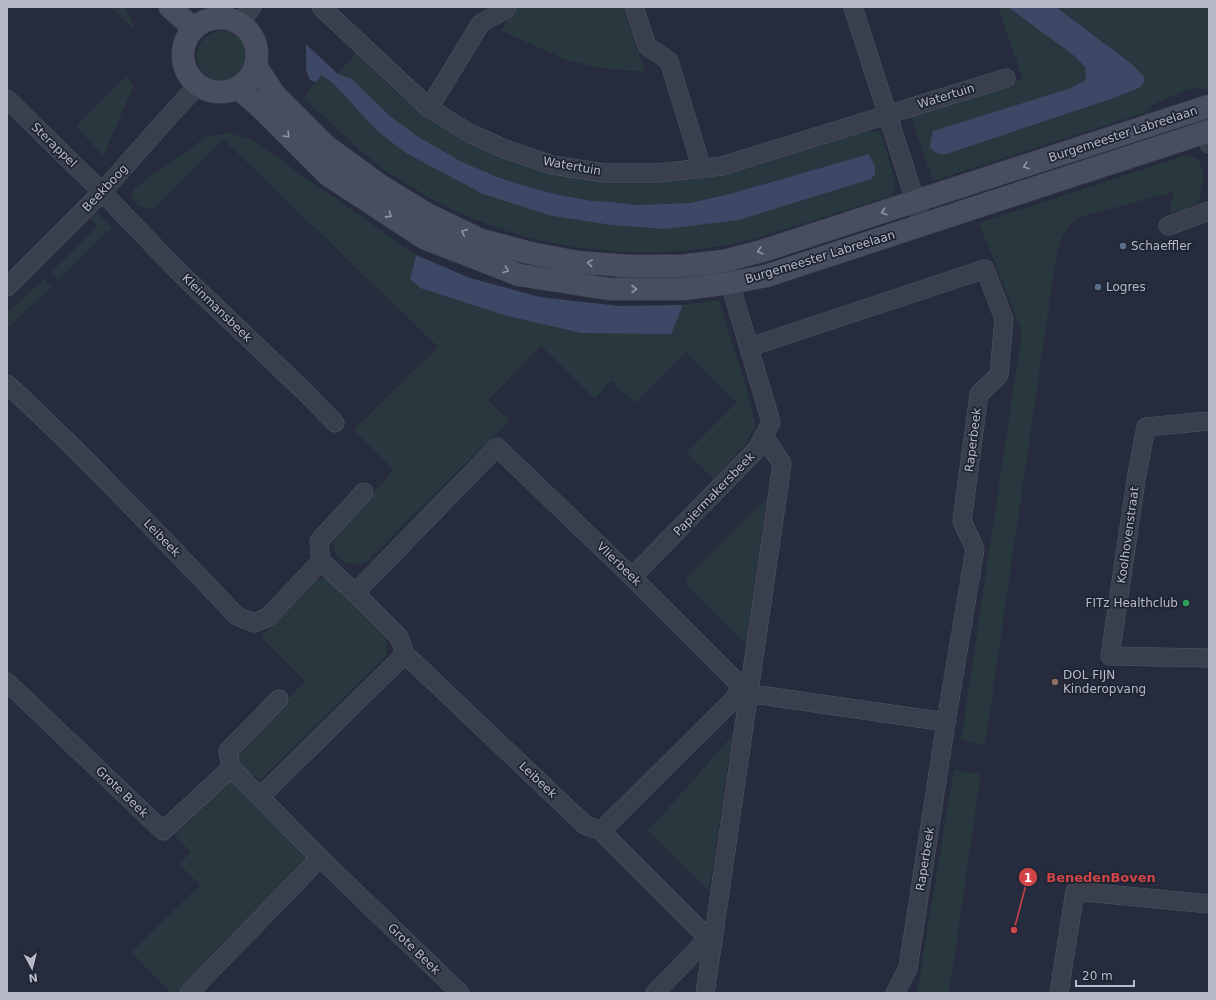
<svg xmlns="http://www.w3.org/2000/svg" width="1216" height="1000" viewBox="0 0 1216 1000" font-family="'DejaVu Sans',sans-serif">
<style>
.green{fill:#28383e}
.water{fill:#3c4865}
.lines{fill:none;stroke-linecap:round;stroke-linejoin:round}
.street-casing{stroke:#525765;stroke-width:19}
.secondary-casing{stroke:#434856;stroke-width:23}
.street{stroke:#3a3f4d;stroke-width:18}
.secondary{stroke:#484e60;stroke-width:22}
.oneway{stroke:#9094a4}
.service-dot{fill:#5c6f8a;stroke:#1f2432;stroke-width:1.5}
.leisure-dot{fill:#2e9e5b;stroke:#1f2432;stroke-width:1.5}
.education-dot{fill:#8d6e63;stroke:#1f2432;stroke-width:1.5}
.labels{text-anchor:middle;stroke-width:3.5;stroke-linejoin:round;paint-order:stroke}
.street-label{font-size:12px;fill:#b6bac8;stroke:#1f2432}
.poi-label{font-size:12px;fill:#b6bac8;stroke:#1f2432;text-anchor:start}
.leader{fill:none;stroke:#d04548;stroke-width:1.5}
.callout-dot{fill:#d04548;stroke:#1f2432;stroke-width:1.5}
.mark-label{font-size:12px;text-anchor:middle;font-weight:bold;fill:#fff}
.callout-label{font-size:13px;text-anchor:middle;font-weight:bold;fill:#d04548;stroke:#1f2432;stroke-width:3.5;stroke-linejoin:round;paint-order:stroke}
</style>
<rect width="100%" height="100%" fill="#262c3d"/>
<g class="green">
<polygon points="111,7 125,7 136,31"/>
<polygon points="515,7 623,7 645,72 600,68 567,60 501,31"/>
<polygon points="998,7 1008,7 1073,55 1085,67 1087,75 1085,80 939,154 945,155 1111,99 1133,65 1056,7 1209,7 1209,90 1196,88 1185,91 1152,105 1144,113 933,181 911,116 1023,79"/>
<circle cx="222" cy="56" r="25"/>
<path d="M356 53 405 100 430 119 594 180 661 182 698 179 743 170 870 130 878 131 882 136 895 181V190L891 196C860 206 830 215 799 225 773 233 748 241 721 246 618 263 508 245 418 191 410 186 401 181 393 176 361 153 333 125 304 98L321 75 334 84 377 131 552 216 611 225 664 229 875 174V166L869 154 733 193 690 203 636 205 613 202 592 201 555 194 518 184 495 176 460 161 417 136 390 116 352 79 338 74Z"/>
<polygon points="126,76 134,85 103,156 76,126"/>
<polygon points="229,133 252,140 416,255 410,279 420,288 504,315 670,334 683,305 719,300 749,397 755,426 746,443 714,479 686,453 737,402 686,352 635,403 611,381 595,399 541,346 488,400 509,421 366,562 355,564 345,562 335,553 333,540 393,470 354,430 438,347 223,139 153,209 139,206 131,197 135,188 206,137"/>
<polygon points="1187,155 1198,159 1204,177 1201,192 1198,203 1187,209 1170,213 1173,192 1076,218 1064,233 1057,251 985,745 961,740 1022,331 979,223"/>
<polygon points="96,212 112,227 58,280 51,272 98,226 90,219"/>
<polygon points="44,279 51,287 7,328 7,313"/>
<polygon points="766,499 746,645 684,581"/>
<polygon points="330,578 386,636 387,655 261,779 243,772 235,757 241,747 305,681 261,637 315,580"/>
<polygon points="732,736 709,891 648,831"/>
<polygon points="954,770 981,774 949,993 917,993"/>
<polygon points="231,779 311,860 177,993 171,993 131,952 200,885 179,864 191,852 174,835"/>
</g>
<g class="water">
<polygon points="1008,7 1056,7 1133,65 1144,77 1144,81 1141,87 1111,99 944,155 935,152 930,147 931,139 933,131 1071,88 1085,80 1086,75 1085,67 1073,55"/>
<polygon points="306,44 338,74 352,79 390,116 417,136 460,161 495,176 518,184 555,194 592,201 613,202 636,205 690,203 733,193 869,154 875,166 875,174 871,179 739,220 664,229 611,225 552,216 483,194 406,153 377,131 334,84 321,75 316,82 310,80 306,70"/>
<polygon points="416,255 470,278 540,297 619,306 683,305 671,334 581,333 504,315 420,288 410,279"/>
</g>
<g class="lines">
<defs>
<g id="street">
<polyline points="321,7 429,108 471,134 505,149 552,165 604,173 659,173 722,166 1006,78"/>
<polyline points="634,7 647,46 669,61 702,169"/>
<polyline points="853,7 923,225"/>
<polyline points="240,23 252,7"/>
<polyline points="7,99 102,192 178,271 306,393 335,423"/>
<polyline points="429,108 481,23 505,10 507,7"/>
<polyline points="1198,110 1209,144"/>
<polyline points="1168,226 1209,211"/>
<polyline points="7,287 102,192 173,112 198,85"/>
<polyline points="750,347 985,269 1004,319 999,375 979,394 962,521 975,549 946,722 908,968 895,993"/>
<path d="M7 384C87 458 162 538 237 616L254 623 268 617 321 561 319 541 364 492"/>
<polyline points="1209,421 1146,427 1137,474 1110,656 1209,658"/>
<polyline points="321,561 355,593 399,637 405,654 585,825 601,831 708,938 655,993"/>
<polyline points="632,577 757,449 771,422 726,270"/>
<path d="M355 593 497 447 632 577 736 681C739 688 738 692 734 699L601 831"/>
<polyline points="7,682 163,831 231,768 260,797 405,654"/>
<polyline points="738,692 946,722"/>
<polyline points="231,768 228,751 279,699"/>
<polyline points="260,797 320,858 460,993"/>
<polyline points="713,940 782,464 764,436"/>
<polyline points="189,993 320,858"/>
<polyline points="705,993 713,940 706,936"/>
<polyline points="1059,993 1075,891 1209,904"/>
</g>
<g id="secondary">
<polyline points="170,7 193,28"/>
<circle cx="220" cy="55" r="37"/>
<polyline points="256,66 274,94 326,146 381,186 427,214 481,240 530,253 577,262 628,266 680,266 724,261 762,251 1209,106"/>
<polyline points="238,88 260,107 328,175 424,238 519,275 609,289 683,289 730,283 766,276 1209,131"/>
</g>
</defs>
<use href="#street" class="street-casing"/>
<use href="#secondary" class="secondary-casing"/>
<use href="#street" class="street"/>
<use href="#secondary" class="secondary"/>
</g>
<defs><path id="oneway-chevron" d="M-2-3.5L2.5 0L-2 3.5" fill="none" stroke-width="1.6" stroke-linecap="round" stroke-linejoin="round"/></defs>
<g class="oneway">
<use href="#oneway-chevron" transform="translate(287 135) rotate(45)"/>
<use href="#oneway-chevron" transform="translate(1026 166) rotate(162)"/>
<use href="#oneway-chevron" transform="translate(884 212) rotate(162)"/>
<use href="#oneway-chevron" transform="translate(389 215) rotate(33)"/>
<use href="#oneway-chevron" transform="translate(464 232) rotate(-155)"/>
<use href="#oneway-chevron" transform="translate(760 251) rotate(164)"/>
<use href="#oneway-chevron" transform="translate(590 263) rotate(-175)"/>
<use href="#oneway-chevron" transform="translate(506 270) rotate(21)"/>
<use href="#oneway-chevron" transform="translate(634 289)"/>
</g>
<g class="service-dot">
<circle cx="1123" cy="246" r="4"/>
<circle cx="1098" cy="287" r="4"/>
</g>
<circle class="leisure-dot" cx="1186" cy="603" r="4"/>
<circle class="education-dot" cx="1055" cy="682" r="4"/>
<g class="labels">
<g class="street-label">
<text transform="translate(946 96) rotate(-17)" y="4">Watertuin</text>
<text transform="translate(1123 134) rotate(-18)" y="4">Burgemeester Labreelaan</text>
<text transform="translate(54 145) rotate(44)" y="4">Sterappel</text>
<text transform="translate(572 166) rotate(10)" y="4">Watertuin</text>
<text transform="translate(105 188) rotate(-47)" y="4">Beekboog</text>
<text transform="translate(820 257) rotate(-17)" y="4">Burgemeester Labreelaan</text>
<text transform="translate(217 308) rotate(44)" y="4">Kleinmansbeek</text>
<text transform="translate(973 440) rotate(-83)" y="4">Raperbeek</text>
<text transform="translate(714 494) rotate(-46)" y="4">Papiermakersbeek</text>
<text transform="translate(1128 535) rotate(-82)" y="4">Koolhovenstraat</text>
<text transform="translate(162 538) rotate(46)" y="4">Leibeek</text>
<text transform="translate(619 564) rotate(44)" y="4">Vlierbeek</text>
<text transform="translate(538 780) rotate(43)" y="4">Leibeek</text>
<text transform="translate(122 792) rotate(44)" y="4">Grote Beek</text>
<text transform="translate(925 859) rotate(-81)" y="4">Raperbeek</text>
<text transform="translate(414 949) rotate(44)" y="4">Grote Beek</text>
</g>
<g class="poi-label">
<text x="1131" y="250">Schaeffler</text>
<text x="1106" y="291">Logres</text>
<text x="1178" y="607" text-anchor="end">FITz Healthclub</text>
<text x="1063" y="679">DOL FIJN<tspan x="1063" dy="14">Kinderopvang</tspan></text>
</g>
</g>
<path class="leader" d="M1014 930L1028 877"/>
<g class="callout-dot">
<circle cx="1014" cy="930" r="4"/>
<circle cx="1028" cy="877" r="10"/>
</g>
<g class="mark-label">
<text x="1028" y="882">1</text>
</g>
<g class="callout-label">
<text x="1101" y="882">BenedenBoven</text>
</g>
<rect width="1216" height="1000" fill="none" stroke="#b6bac8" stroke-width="16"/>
<g transform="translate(32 968) rotate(173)" stroke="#1f2432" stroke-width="3" paint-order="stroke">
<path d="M0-3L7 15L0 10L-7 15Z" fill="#b6bac8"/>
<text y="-6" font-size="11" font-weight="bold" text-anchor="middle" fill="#b6bac8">N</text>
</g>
<path d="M1076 980v6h58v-6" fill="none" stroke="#b6bac8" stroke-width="2"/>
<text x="1082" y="980" font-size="12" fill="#b6bac8" stroke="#1f2432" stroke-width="3" paint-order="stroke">20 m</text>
</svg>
